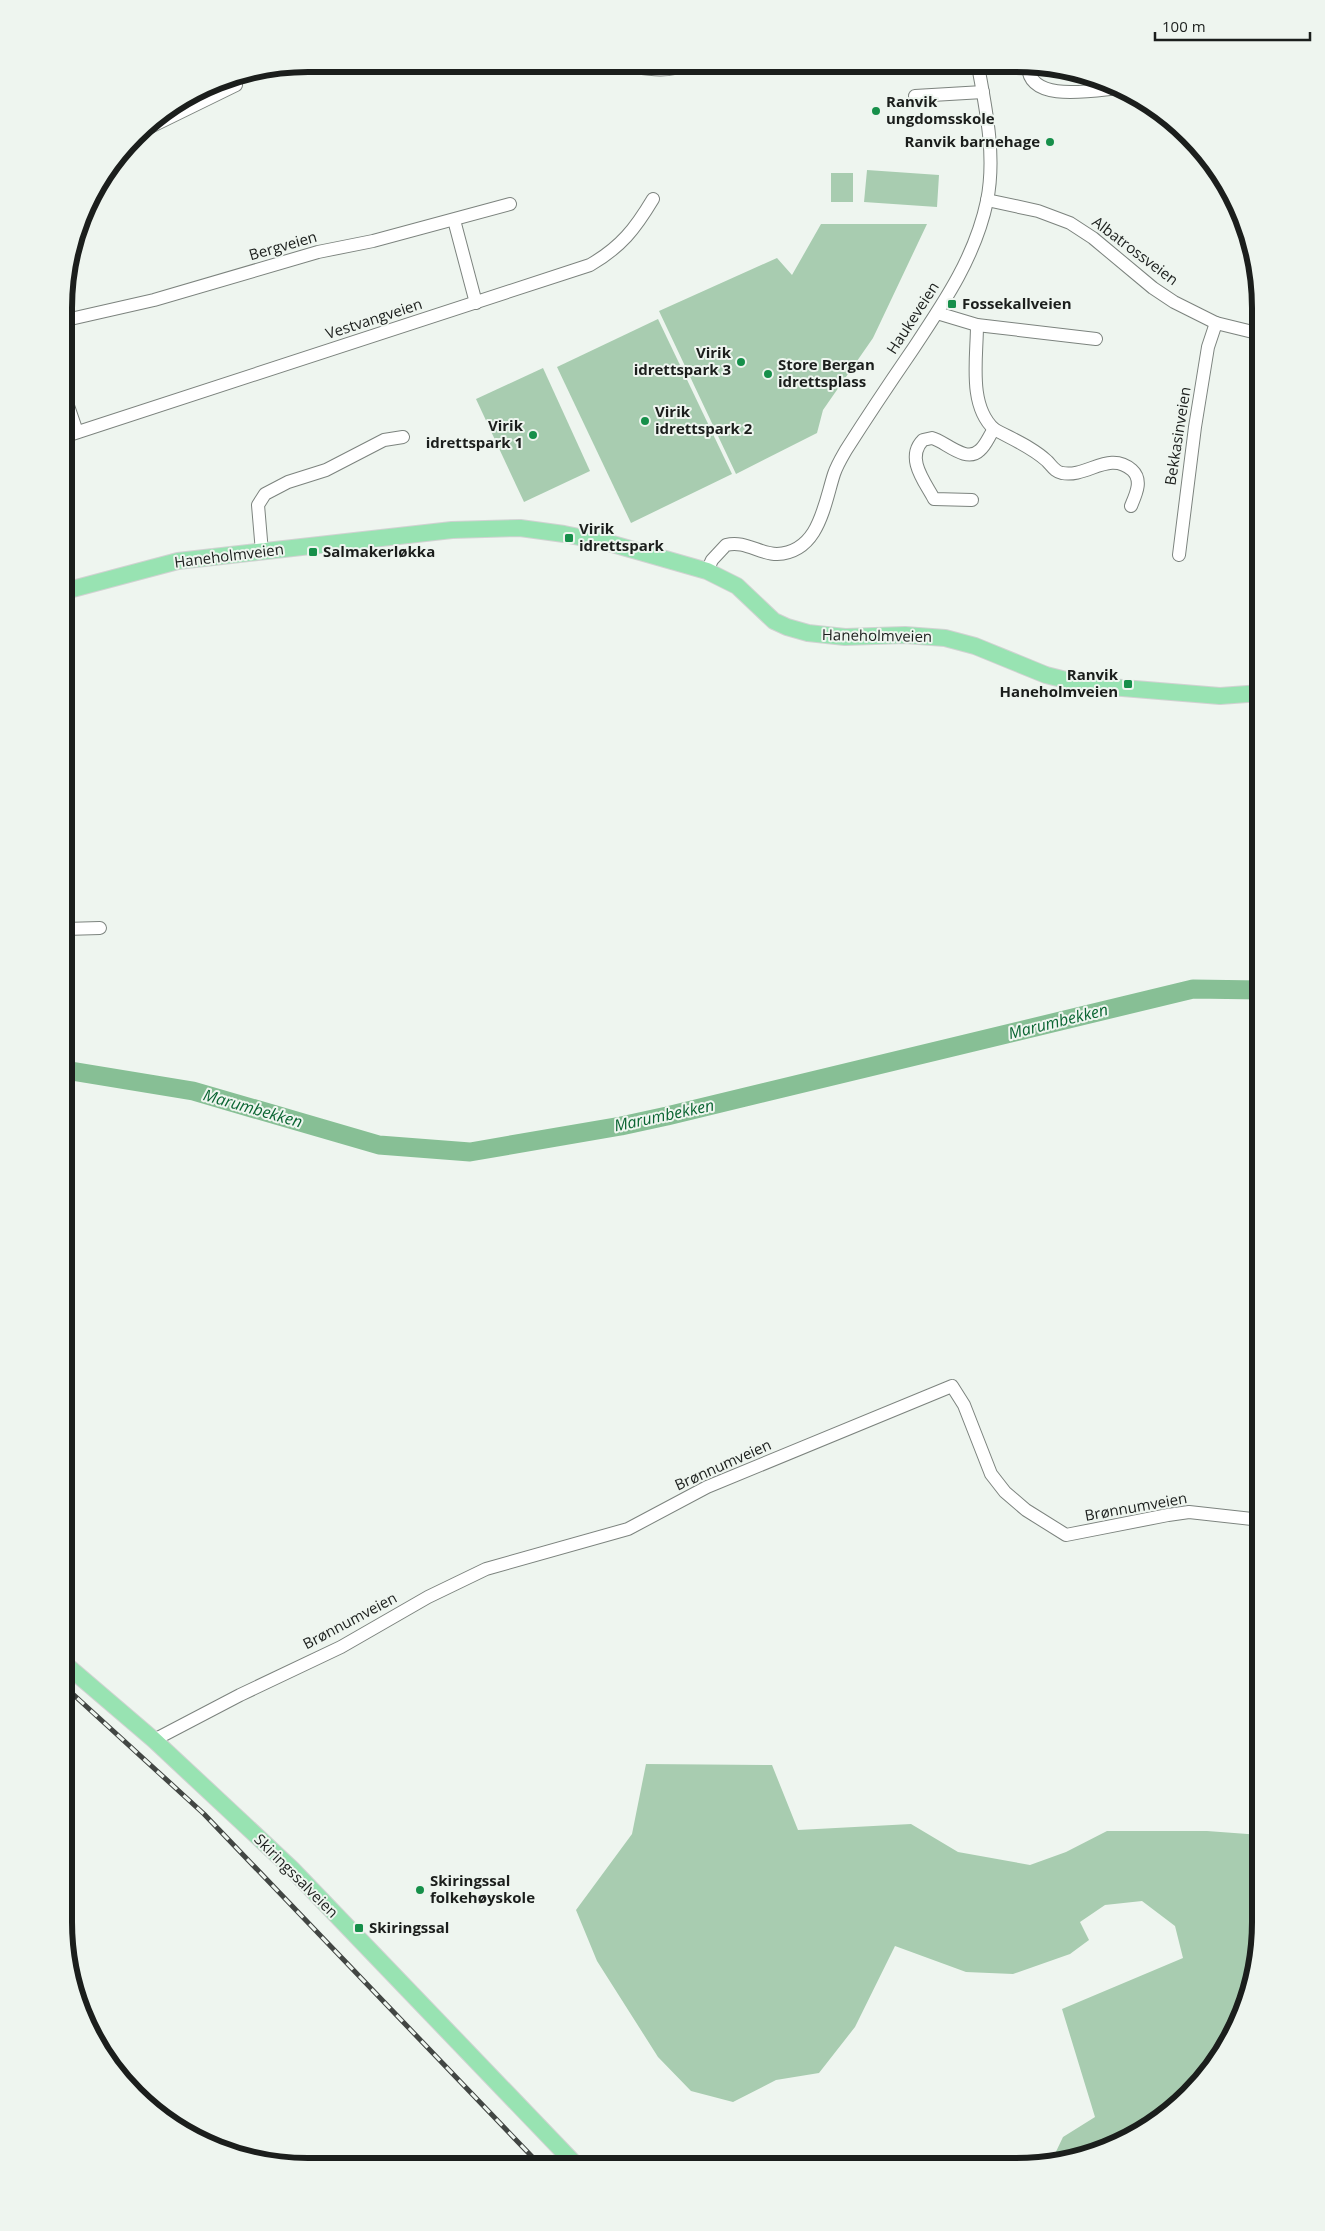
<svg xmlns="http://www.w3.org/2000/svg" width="1325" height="2231" viewBox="0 0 1325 2231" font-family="'Open Sans',sans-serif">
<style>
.green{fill:#a8ccb0}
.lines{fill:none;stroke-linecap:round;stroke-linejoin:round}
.river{stroke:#87bf95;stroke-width:19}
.minor-casing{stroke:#7c837e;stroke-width:14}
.major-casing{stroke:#d1d2d2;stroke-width:18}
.minor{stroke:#fff;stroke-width:12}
.major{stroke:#98e3b2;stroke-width:16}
.rail-casing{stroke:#424643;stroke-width:5}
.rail{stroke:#eef5ef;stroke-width:3;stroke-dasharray:9;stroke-linecap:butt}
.poi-dot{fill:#168f4a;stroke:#eef5ef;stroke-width:2}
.labels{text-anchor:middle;stroke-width:4;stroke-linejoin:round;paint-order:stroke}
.poi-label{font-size:15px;font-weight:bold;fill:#1b1e1c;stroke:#eef5ef;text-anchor:start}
.street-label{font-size:15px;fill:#1b1e1c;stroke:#eef5ef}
.water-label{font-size:16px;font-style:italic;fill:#0a6532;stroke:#eef5ef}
.rim{fill:none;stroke:#1b1e1c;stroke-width:6}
</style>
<rect width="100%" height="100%" fill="#eef5ef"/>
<g class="green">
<polygon points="867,170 939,175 937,207 864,202"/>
<rect x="831" y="173" width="22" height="29"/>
<polygon points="821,224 927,224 873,338 823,410 817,433 736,474 659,311 777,258 792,275"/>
<polygon points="658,319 732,474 631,523 557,367"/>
<polygon points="543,368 590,471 524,502 476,399"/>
<polygon points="646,1764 772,1765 798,1830 911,1824 958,1852 1030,1865 1066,1852 1107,1831 1207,1831 1261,1835 1261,1939 1248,2001 1211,2071 1165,2117 1110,2149 1052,2160 1063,2137 1095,2117 1062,2009 1183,1958 1175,1926 1142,1901 1105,1905 1080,1922 1089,1940 1070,1954 1013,1974 966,1972 895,1946 855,2027 819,2073 776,2080 733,2102 691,2091 658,2057 597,1961 576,1910 632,1834"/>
</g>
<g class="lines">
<polyline class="river" points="65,1070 193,1091 379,1145 470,1152 621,1126 667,1116 1193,989 1261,990"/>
<defs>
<g id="minor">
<path d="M619 65C640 67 665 74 684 65"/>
<path d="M1028 66C1029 104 1095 90 1120 88"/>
<polyline points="915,96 983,92"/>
<polyline points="142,131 236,85"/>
<polyline points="987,200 1038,211 1070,223 1093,238 1153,288 1174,302 1216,323 1261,334"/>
<polyline points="454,220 476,303"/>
<polyline points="937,313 977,325 1096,339"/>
<polyline points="66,320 154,300 318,252 373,241 510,204"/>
<path d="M977 325C977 358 968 405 994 429 1012 439 1032 447 1047 461 1052 466 1055 472 1062 473 1087 478 1109 450 1132 470 1143 480 1136 494 1131 506"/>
<polyline points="66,400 77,432"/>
<path d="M66 436 590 265C621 247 635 229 653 199"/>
<path d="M972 500 934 499C925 482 905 458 923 440L932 438C945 441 966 464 980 450 986 445 989 436 994 429"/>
<polyline points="262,552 258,505 265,494 288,482 326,470 384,440 403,437"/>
<polyline points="1179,555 1195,427 1208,347 1216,323"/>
<path d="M707 571 712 560 726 545C745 540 759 554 777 554 819 552 824 505 834 474 837 465 842 457 846 450 867 417 889 384 911 352 943 304 975 258 987 201 996 157 986 109 978 66"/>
<polyline points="65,929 100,928"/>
<polyline points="154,1740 240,1695 341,1647 428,1597 486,1569 628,1529 707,1487 952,1386 964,1405 991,1474 1005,1492 1026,1510 1066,1535 1168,1515 1189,1512 1261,1520"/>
</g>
<g id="major">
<polyline points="65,591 178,561 452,530 520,528 564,534 609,543 707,571 737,586 774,621 787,627 808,633 845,637 905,635 945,638 975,646 1046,675 1086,685 1220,696 1261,693"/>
<polyline points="64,1663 154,1740 291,1868 577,2166"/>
</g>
</defs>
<use href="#minor" class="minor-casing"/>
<use href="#major" class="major-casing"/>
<use href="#minor" class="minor"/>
<use href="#major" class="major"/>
<defs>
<polyline id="rail" points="64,1686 204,1814 541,2166"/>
</defs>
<use href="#rail" class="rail-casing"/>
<use href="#rail" class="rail"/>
</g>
<g class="poi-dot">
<circle cx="876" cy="111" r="5"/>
<circle cx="1050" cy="142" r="5"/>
<rect x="947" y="299" width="10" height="10" rx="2.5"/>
<circle cx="741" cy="362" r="5"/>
<circle cx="768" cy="374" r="5"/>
<circle cx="645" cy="421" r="5"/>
<circle cx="533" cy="435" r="5"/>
<rect x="564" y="533" width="10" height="10" rx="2.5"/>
<rect x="308" y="547" width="10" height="10" rx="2.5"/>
<rect x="1123" y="679" width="10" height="10" rx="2.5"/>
<circle cx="420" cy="1890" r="5"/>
<rect x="354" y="1923" width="10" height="10" rx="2.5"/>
</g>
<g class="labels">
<g class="poi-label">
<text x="886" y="107">Ranvik<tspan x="886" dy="17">ungdomsskole</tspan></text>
<text x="1040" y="147" text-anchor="end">Ranvik barnehage</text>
<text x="962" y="309">Fossekallveien</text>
<text x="731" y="358" text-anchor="end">Virik<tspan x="731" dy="17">idrettspark 3</tspan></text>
<text x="778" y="370">Store Bergan<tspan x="778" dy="17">idrettsplass</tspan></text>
<text x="655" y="417">Virik<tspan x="655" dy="17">idrettspark 2</tspan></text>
<text x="523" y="431" text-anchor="end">Virik<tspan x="523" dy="17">idrettspark 1</tspan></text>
<text x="579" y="534">Virik<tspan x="579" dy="17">idrettspark</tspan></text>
<text x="323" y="557">Salmakerløkka</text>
<text x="1118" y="680" text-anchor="end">Ranvik<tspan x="1118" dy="17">Haneholmveien</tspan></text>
<text x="430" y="1886">Skiringssal<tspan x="430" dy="17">folkehøyskole</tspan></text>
<text x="369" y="1933">Skiringssal</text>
</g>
<g class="street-label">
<text transform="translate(283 246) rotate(-16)" y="5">Bergveien</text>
<text transform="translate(1135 251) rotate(37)" y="5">Albatrossveien</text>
<text transform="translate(913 318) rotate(-57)" y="5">Haukeveien</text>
<text transform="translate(374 319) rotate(-18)" y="5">Vestvangveien</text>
<text transform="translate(1178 436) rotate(-81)" y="5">Bekkasinveien</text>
<text transform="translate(229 556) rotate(-7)" y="5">Haneholmveien</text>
<text transform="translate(877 636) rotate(1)" y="5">Haneholmveien</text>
<text transform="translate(723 1465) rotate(-24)" y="5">Brønnumveien</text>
<text transform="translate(1136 1507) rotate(-10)" y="5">Brønnumveien</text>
<text transform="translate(350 1621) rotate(-28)" y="5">Brønnumveien</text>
<text transform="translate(296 1876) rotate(45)" y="5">Skiringssalveien</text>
</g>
<g class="water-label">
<text transform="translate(1058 1021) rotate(-14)" y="6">Marumbekken</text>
<text transform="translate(253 1108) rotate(16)" y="6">Marumbekken</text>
<text transform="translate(664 1115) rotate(-12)" y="6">Marumbekken</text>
</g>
</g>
<path d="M0 0H1325V2231H0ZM308 72H1016A236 236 0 0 1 1252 308V1922A236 236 0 0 1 1016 2158H308A236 236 0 0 1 72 1922V308A236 236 0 0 1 308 72Z" fill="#eef5ef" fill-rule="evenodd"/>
<path class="rim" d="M308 72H1016A236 236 0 0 1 1252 308V1922A236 236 0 0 1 1016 2158H308A236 236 0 0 1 72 1922V308A236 236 0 0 1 308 72Z"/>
<path d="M1155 32v8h155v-8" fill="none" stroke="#1b1e1c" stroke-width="2.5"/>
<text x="1162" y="32" font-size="15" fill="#1b1e1c" stroke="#eef5ef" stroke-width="4" paint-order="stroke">100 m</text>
</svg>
